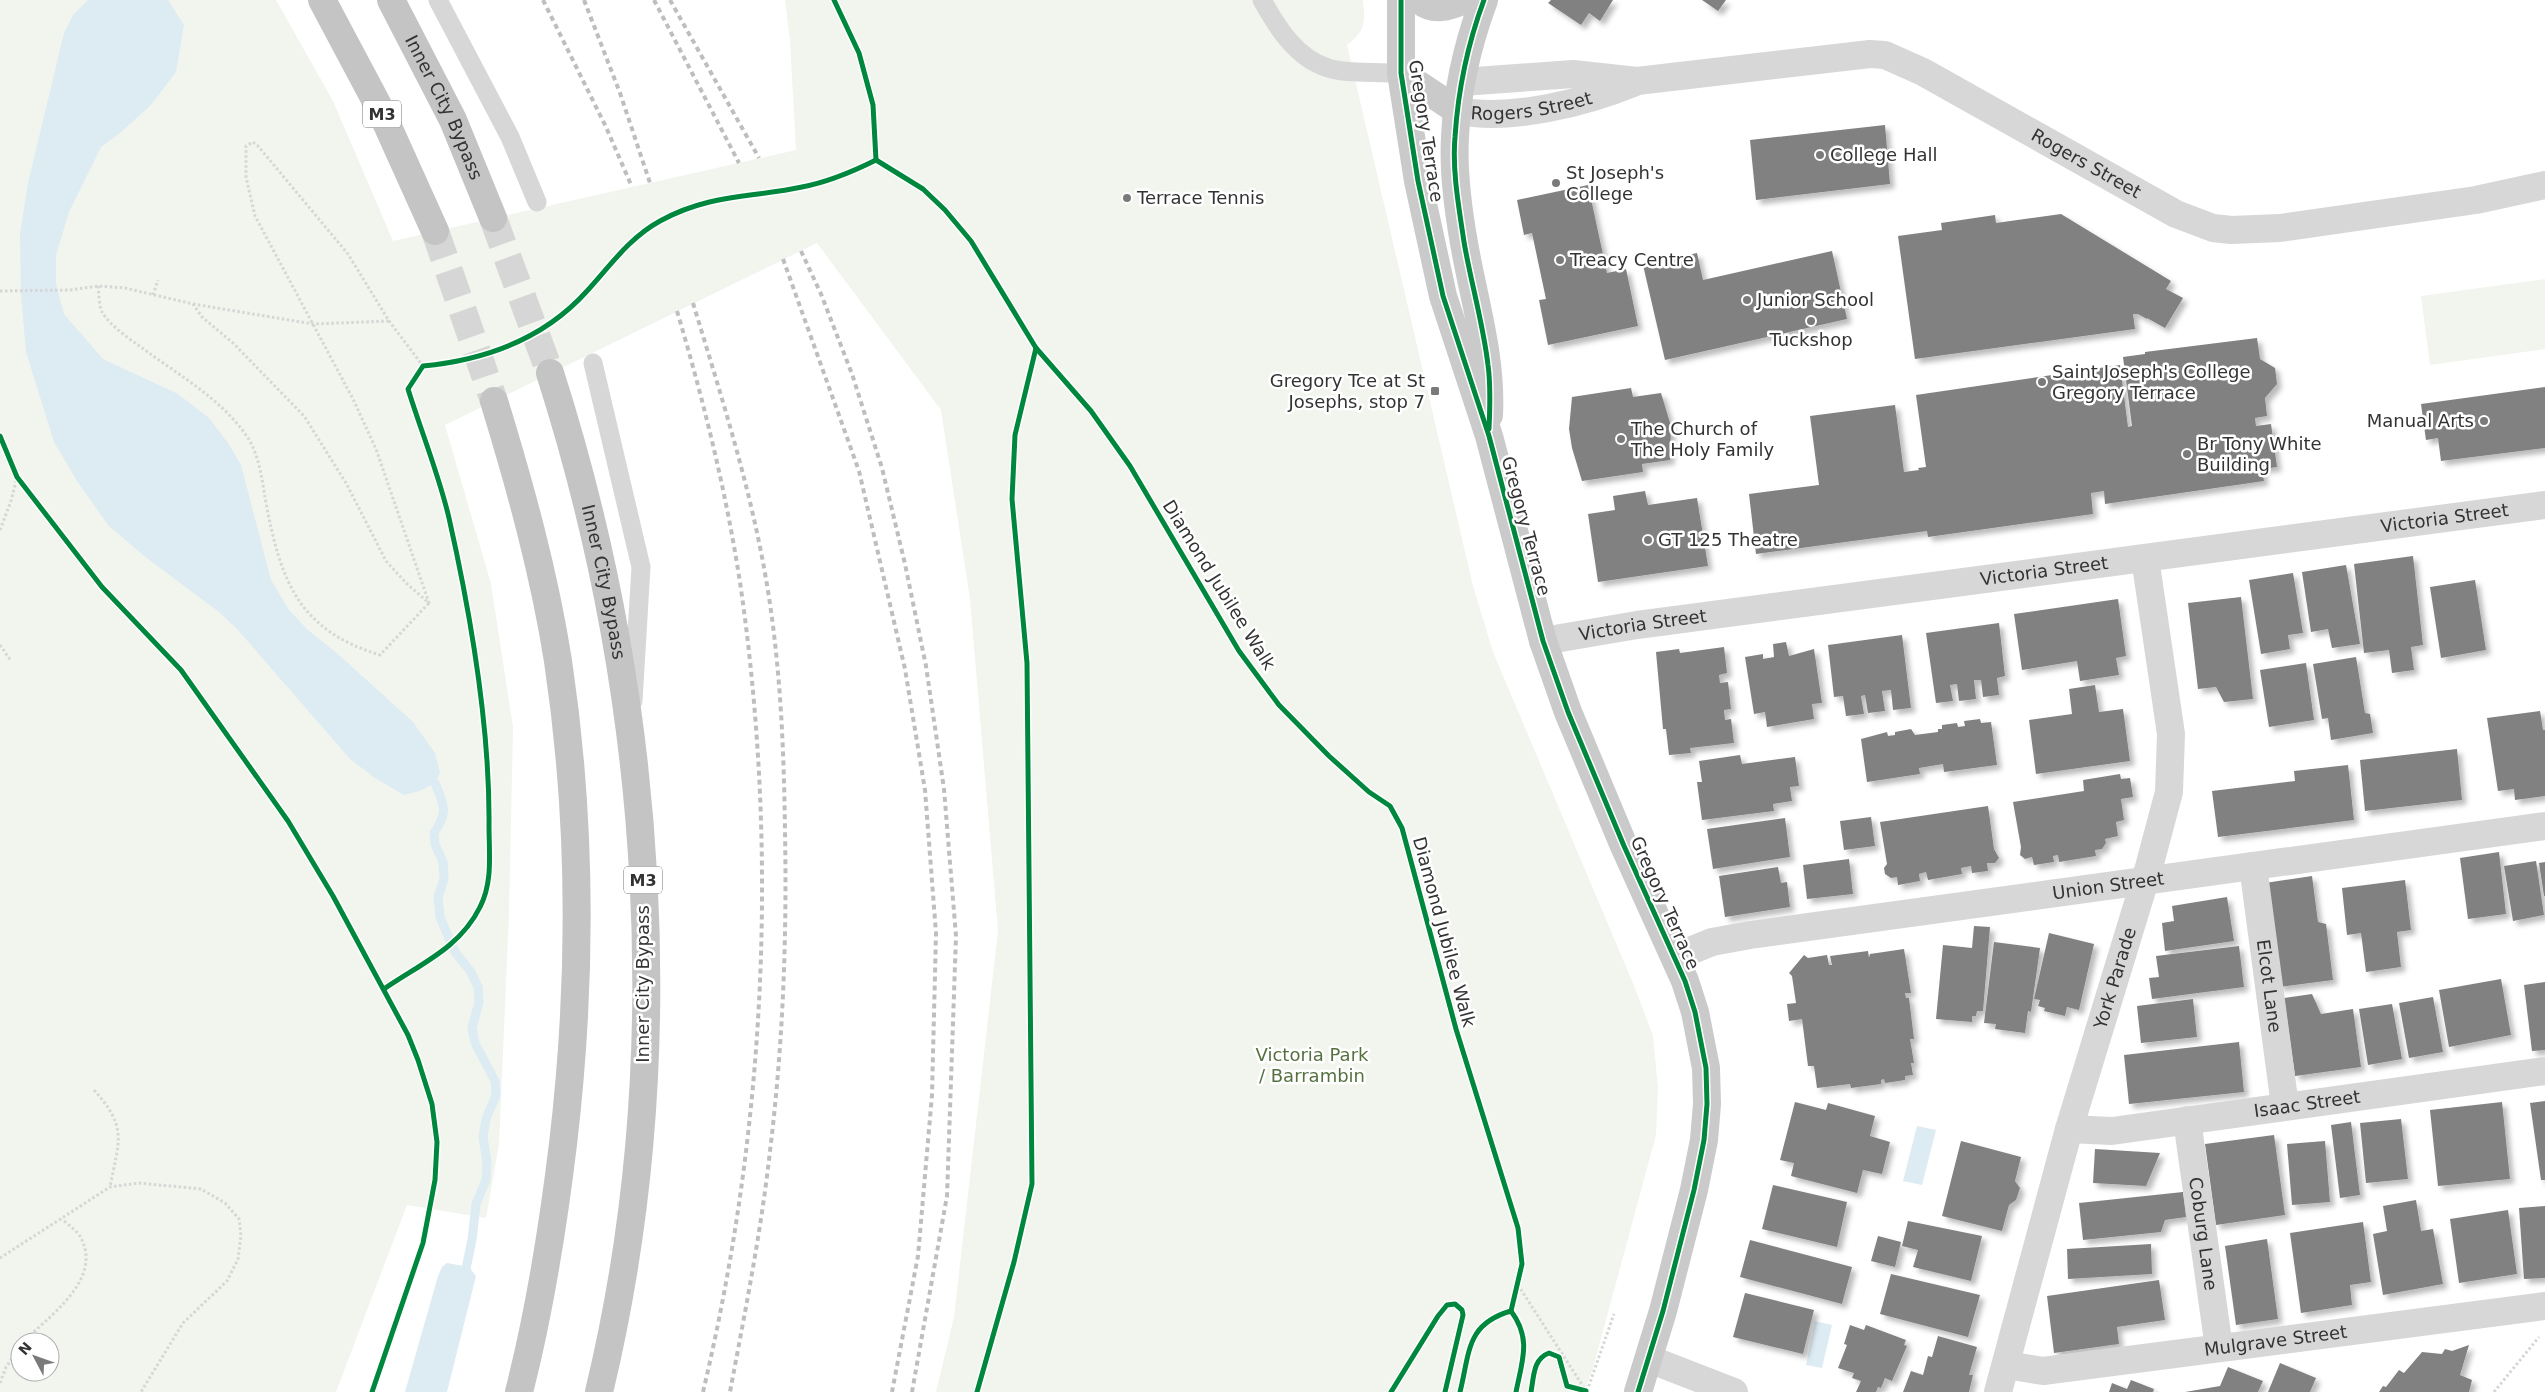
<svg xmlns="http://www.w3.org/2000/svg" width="2545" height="1392" viewBox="0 0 2545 1392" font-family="'DejaVu Sans',sans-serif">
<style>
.green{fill:#f1f5ed;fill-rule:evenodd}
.water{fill:#ddebf3}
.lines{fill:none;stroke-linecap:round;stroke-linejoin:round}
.stream{stroke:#ddebf3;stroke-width:9}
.building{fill:#818181;filter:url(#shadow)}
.highway-tunnel{stroke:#d6d6d6;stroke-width:28;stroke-dasharray:28 14;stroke-linecap:butt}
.path{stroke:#d6d6d6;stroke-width:3;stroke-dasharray:2.5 2.5;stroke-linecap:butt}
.lane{stroke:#d7d7d7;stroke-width:19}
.street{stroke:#d7d7d7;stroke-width:28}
.primary{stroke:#cacaca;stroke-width:28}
.highway{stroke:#c4c4c4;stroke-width:28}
.rail{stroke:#bebebe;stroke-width:4;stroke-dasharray:5 4;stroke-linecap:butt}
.cycleway-casing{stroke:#fff;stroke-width:8}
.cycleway{stroke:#00873e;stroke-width:5}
.poi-dot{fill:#7a7a7a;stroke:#fff;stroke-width:2}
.labels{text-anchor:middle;stroke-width:5;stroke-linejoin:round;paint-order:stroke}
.shield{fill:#fff;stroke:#707070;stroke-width:1}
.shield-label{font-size:16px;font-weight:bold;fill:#333}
.street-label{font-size:18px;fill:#333;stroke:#fff}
.poi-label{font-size:18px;fill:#333;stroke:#fff;text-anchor:start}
.park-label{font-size:18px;fill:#56703f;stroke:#fff}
</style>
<defs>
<filter id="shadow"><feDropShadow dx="4.5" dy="4.5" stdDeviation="2.5" flood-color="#0004"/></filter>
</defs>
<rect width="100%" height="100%" fill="#fff"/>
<g class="green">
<path d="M0 0H276L333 101 393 241 796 150 790 41 785 0H1363C1365 23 1366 30 1347 45L1473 586 1493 652 1635 988 1653 1036 1658 1088 1656 1135 1593 1368 1584 1392H936L954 1317 998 931 970 599 941 410 817 243 445 425 491 584 513 727 509 913 499 1144 486 1218 407 1205 336 1392H0ZM20 1342H50V1372H20Z"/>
<polygon points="2545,279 2545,349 2430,365 2421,296"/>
</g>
<g class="water">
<path d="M88 0H168L184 25 176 72 151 105 120 133 101 147 69 212 56 255V284L64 314 103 359 178 394 209 418 228 443 241 465 271 580 289 610 308 630 339 655 413 722 435 753 440 773C433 788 420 791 404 795L375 778 350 759 238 630 219 612 144 556 108 525 77 481 54 442 26 352 21 294 20 234 28 183 64 33 73 15Z"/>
<polygon points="1917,1126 1936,1130 1922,1185 1903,1181"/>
<polygon points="447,1263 469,1267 476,1276 447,1392 405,1392 438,1276 442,1267"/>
<polygon points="1815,1321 1832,1325 1822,1368 1806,1365"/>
</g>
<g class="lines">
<path class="stream" d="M435 783C444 806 449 811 434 833L435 844 443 862 444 879 438 897 440 917 455 952 471 972 478 987 479 1002 472 1028 475 1043 495 1081 496 1095 486 1119 483 1137 487 1162 486 1180 476 1204 472 1240 464 1278"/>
</g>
<g class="building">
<polygon points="1551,0 1613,0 1600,21 1589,13 1581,25 1548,3"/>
<polygon points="1702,0 1726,0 1718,11"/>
<polygon points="1885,125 1890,184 1756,200 1750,140"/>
<polygon points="1588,185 1607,273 1626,269 1638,326 1548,345 1539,300 1546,299 1532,233 1524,235 1517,200"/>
<polygon points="2061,214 2171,281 2166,289 2183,298 2165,328 2147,318 2147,319 2138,314 2133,314 2135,329 1915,359 1898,236 1942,230 1941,223 1995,215 1996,223"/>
<polygon points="1832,251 1847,319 1665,360 1643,265 1697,253 1703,280"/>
<polygon points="2257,338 2260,359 2275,368 2277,384 2265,398 2267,416 2255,418 2256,426 2271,424 2277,467 2262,469 2264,481 2105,504 2104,491 2091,493 2093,514 1928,537 1927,531 1756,554 1749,494 1819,485 1810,416 1895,405 1904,472 1919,470 1918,468 1926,467 1916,395 2120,365 2128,427 2132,426 2123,357 2145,354 2145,352"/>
<polygon points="2545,387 2545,448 2441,461 2438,438 2426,440 2421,404"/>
<polygon points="1631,388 1633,397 1661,393 1671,426 1670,460 1642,464 1643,472 1582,481 1572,448 1569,429 1572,397"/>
<polygon points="1645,491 1648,505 1697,498 1708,566 1598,582 1588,514 1615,510 1613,496"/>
<polygon points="2413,556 2423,645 2411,647 2414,670 2392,673 2389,650 2364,653 2354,564"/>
<polygon points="2346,565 2360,644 2332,648 2328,629 2311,632 2302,572"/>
<polygon points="2293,573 2303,633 2288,635 2290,649 2261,654 2249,580"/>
<polygon points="2475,580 2486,650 2441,658 2430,587"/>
<polygon points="2241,597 2253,699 2224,702 2216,687 2198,689 2188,603"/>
<polygon points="2118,599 2126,656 2116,658 2119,675 2080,681 2077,661 2022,670 2014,614"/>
<polygon points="1999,623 2005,676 1997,678 1999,695 1983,697 1981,680 1974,680 1976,699 1959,701 1957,684 1950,685 1953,701 1936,703 1926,633"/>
<polygon points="1902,635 1911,708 1893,710 1891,690 1882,691 1885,711 1868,713 1865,695 1861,696 1864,714 1846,716 1843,696 1834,697 1828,645"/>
<polygon points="1786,642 1789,656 1814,649 1822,703 1812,704 1814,719 1767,727 1765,712 1754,714 1745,657 1763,654 1763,659 1774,657 1773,644"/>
<polygon points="1724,647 1727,673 1719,675 1720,683 1728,682 1731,709 1724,710 1725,720 1731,719 1734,743 1690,748 1691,753 1669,755 1666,729 1663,729 1656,652 1679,649 1680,653"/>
<polygon points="2356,657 2365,713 2370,714 2373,733 2331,740 2328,718 2322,719 2313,664"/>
<polygon points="2306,663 2314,720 2269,727 2260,670"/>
<polygon points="2095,685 2099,712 2123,709 2130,761 2036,774 2029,720 2072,714 2069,689"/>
<polygon points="2540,711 2543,730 2545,730 2545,796 2515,800 2514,789 2498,791 2487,718"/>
<polygon points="1980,719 1981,723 1991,722 1997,765 1944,772 1943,764 1919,768 1920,774 1867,782 1861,739 1887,732 1888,736 1895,735 1895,732 1911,729 1915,735 1938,732 1938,729 1942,729 1942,725 1957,723 1958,727 1965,726 1964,721"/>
<polygon points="2457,749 2462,800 2365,811 2360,760"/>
<polygon points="1740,755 1742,764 1795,757 1799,786 1790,787 1792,801 1773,804 1774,811 1702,820 1697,782 1702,782 1699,761"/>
<polygon points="2348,765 2354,820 2218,837 2212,791 2295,781 2294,771"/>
<polygon points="2120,774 2121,779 2130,778 2133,797 2121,799 2124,820 2116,822 2118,836 2105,839 2106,843 2102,849 2095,850 2096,856 2059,862 2058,855 2053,856 2054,862 2034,865 2032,857 2025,859 2020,855 2021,847 2013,802 2084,791 2083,780"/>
<polygon points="1988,806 1994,849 1999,858 1995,863 1987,863 1988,871 1972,873 1971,866 1961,868 1962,874 1928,880 1926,872 1919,874 1920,881 1898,885 1897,877 1891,878 1885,874 1884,868 1887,864 1880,822"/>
<polygon points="1871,817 1875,846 1844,850 1840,821"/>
<polygon points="1785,818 1790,857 1713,869 1707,829"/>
<polygon points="2499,852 2506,914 2468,919 2460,858"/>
<polygon points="1849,859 1853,894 1807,899 1803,865"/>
<polygon points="2536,861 2544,915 2513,921 2504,866"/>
<polygon points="2545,862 2545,896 2544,896 2539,863"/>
<polygon points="1778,867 1781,883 1787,882 1790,907 1725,917 1719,876"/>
<polygon points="2312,876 2318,922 2326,924 2333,980 2279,987 2265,883"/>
<polygon points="2405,880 2411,930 2397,932 2401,967 2366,972 2361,933 2347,935 2342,888"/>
<polygon points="2227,897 2234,941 2165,951 2162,923 2174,921 2172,906"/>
<polygon points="1974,926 1990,927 1983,1011 1977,1011 1976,1016 1972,1016 1972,1022 1936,1019 1943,945 1972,948"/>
<polygon points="2049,933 2094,944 2079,1010 2067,1007 2065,1016 2044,1011 2045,1008 2038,1006 2040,1000 2034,999"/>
<polygon points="1994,942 2040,948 2031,1012 2028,1011 2025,1033 1995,1029 1996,1024 1984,1023"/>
<polygon points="2239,946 2244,987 2152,999 2149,978 2159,977 2156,956"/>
<polygon points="1904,949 1911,993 1905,993 1906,998 1909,998 1914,1039 1910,1039 1914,1063 1911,1063 1913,1075 1905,1076 1905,1080 1885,1083 1884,1079 1881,1080 1881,1084 1851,1088 1850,1084 1817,1088 1814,1066 1808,1066 1802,1019 1789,1021 1787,1004 1796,1003 1792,976 1789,973 1804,955 1808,958 1827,955 1829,965 1832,965 1830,956 1868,951 1869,958 1870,954"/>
<polygon points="2501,979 2511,1035 2449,1047 2439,990"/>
<polygon points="2545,982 2545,1050 2532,1051 2524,985"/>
<polygon points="2312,994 2321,1014 2353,1009 2361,1067 2295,1076 2284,998"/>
<polygon points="2433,997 2443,1052 2409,1058 2399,1003"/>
<polygon points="2193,999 2197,1037 2141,1043 2137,1006"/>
<polygon points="2392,1004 2402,1059 2368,1065 2359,1009"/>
<polygon points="2239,1042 2244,1092 2129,1104 2124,1055"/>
<polygon points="2545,1101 2545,1180 2541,1180 2530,1103"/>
<polygon points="1795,1102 1826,1110 1828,1103 1875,1116 1870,1136 1890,1142 1882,1174 1863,1170 1857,1193 1791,1176 1794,1163 1780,1160"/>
<polygon points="2502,1102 2510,1179 2438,1186 2430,1110"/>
<polygon points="2401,1119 2408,1179 2366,1183 2360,1123"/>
<polygon points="2351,1122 2360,1195 2340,1198 2331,1125"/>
<polygon points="2274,1135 2285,1215 2216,1225 2205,1144"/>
<polygon points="1961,1141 2021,1157 2015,1181 2020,1188 2016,1200 2009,1205 2002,1231 1942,1216"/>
<polygon points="2325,1141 2330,1202 2292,1205 2287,1144"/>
<polygon points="2095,1149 2160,1153 2146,1186 2093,1183"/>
<polygon points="1773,1185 1847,1202 1837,1247 1762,1229"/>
<polygon points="2183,1192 2186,1217 2165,1220 2161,1232 2083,1240 2079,1203"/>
<polygon points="2416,1200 2421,1231 2433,1229 2443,1284 2383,1295 2373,1234 2387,1231 2383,1206"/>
<polygon points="2545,1206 2545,1278 2524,1279 2519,1208"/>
<polygon points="2508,1210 2517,1274 2459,1283 2450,1219"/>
<polygon points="1908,1221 1982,1236 1971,1281 1913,1267 1918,1250 1902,1246"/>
<polygon points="2363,1222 2371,1282 2350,1285 2352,1305 2301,1313 2290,1233"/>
<polygon points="1878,1236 1901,1242 1895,1267 1871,1261"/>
<polygon points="2267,1239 2278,1319 2236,1325 2225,1246"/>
<polygon points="1750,1240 1852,1267 1842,1304 1740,1277"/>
<polygon points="2151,1244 2152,1274 2068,1279 2067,1249"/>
<polygon points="1891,1274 1980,1295 1968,1337 1880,1314"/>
<polygon points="2159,1280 2165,1320 2117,1327 2119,1344 2054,1353 2047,1296"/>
<polygon points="1745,1293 1814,1310 1803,1354 1733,1337"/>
<polygon points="1850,1325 1864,1330 1866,1325 1906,1340 1904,1345 1907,1346 1892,1381 1885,1378 1881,1388 1878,1387 1876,1392 1856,1392 1861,1381 1852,1378 1854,1373 1838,1368 1847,1345 1844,1344"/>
<polygon points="1938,1336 1977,1347 1969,1375 1973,1375 1969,1392 1903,1392 1911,1371 1923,1375 1928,1356 1932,1357"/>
<polygon points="2469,1345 2460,1375 2472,1380 2469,1392 2379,1392 2383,1386 2386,1387 2399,1370 2404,1373 2422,1352 2442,1354 2445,1349 2452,1351"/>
<polygon points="2280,1363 2316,1378 2310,1392 2268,1392"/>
<polygon points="2228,1367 2263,1381 2258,1392 2185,1392 2220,1386"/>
<polygon points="2131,1380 2154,1389 2153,1392 2109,1392 2112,1383 2127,1389"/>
</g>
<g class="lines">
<g class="highway-tunnel">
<polyline points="493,218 550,373"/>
<polyline points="435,231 494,401"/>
</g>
<g class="path">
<path d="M98 286C99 294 99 306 102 312 112 328 130 339 145 350 180 376 223 400 248 438 260 457 262 481 266 503 281 581 298 630 380 655L429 603"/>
<polyline points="0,291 70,290 98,286 125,288 193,304 202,317 233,343 304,416 346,483 386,561 407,584 429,603 376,449 353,399 255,216 246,177 246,146 253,142 258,146 348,254 389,321 423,366"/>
<polyline points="153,295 158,280"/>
<polyline points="193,304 313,324 389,321"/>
<polyline points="0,530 11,501 17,477"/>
<polyline points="0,645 11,661"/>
<path d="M94 1090C128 1128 119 1140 110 1187"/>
<polyline points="0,1258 110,1187 139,1183 201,1189 225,1203 239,1219 241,1235 238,1259 227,1281 183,1323 141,1392"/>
<polyline points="1518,1285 1586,1391"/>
<path d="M23 1342C48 1317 103 1280 81 1238 78 1231 67 1224 62 1219"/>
<polyline points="0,1383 6,1367 20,1347"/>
<polyline points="1587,1391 1614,1314"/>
<polyline points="2494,1392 2539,1337"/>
</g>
<g class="lane">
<polyline points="438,0 510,137 537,202"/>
<path d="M1262 0C1277 27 1296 58 1328 68 1346 74 1380 72 1401 73"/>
<polyline points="593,363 641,567 633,701"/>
</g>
<g class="street">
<path id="s1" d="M1462 82 1573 74 1637 81 1870 54 1885 55 1923 72 2176 214 2213 228 2231 230 2280 228 2476 200 2545 185"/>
<path id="s2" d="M1458 111C1511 121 1584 103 1633 83"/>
<path id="s3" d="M1543 641 1637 625 2545 505"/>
<path id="s4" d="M2253 866 2285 1106"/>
<path id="s5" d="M1675 957 1712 942 1750 935 2545 826"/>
<path id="s6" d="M2187 1120 2219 1348"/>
<path id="s7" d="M2069 1129 2112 1131 2545 1071"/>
<polyline points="1649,1359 1734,1392"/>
<path id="s8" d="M2006 1365 2043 1371 2545 1306"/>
<path id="s9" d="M1998 1392 2069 1129 2149 867 2169 792 2171 734 2145 558"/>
</g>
<g class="primary">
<polyline points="1401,0 1401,73 1418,181 1443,296 1489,436 1543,641 1568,712 1624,846 1685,981 1695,1012 1706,1068 1707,1104 1704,1140 1694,1190 1663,1311 1638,1392"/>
<path d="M1419 0C1434 12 1449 7 1465 0"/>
<path d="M1484 0C1468 43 1457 91 1455 137 1453 171 1458 209 1464 243 1474 301 1492 356 1489 415"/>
<polyline points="1401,73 1458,111"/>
</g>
<g class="highway">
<polyline points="322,0 380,109 435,231"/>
<path id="s10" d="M391 0 453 120 493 218"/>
<path id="s11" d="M550 373C654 698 679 1060 599 1392"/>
<path d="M494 401C520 486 544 572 558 661 582 821 582 983 563 1144 553 1227 540 1310 519 1392"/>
</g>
<g class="rail">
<polyline points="543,0 606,127 632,187"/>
<polyline points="584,0 620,93 650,183"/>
<polyline points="654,0 739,163"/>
<polyline points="670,0 759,158"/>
<polyline points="801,251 821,294 852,374 882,468 905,564 926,666 944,789 956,936 947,1196 912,1392"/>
<polyline points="783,259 859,471 905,669 925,790 936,933 932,1095 918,1256 892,1392"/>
<path d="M693 303C723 402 755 501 770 604 781 679 784 755 785 831 787 937 783 1045 770 1151 761 1232 745 1312 730 1392"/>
<path d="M677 311C704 402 727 495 741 589 779 856 765 1130 703 1392"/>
</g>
<defs>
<g id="cycleway">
<polyline points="834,0 859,53 873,105 876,160"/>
<polyline points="1401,0 1401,73 1418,181 1443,296 1489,436 1543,641 1568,712 1624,846 1685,981 1695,1012 1706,1068 1707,1104 1704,1140 1694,1190 1663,1311 1638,1392"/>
<path d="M1484 0C1468 43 1458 91 1455 137 1452 171 1459 208 1464 242 1471 283 1483 323 1488 365 1491 386 1490 407 1489 429"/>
<polyline points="876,160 923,189 945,210 971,241 1036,348 1091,411 1130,466 1239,651 1279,705 1329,756 1369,792 1390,806 1402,828 1456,1029 1518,1228 1522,1264 1511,1311"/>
<polyline points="0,436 17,477 102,587 181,670 288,821 333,896 408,1035 418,1060 432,1104 437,1142 435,1180 423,1243 372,1392"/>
<path d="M384 989C420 964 460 948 480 907 493 882 489 853 489 826 490 726 471 616 449 518 439 475 421 431 408 389L423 366C485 360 544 339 587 291 610 266 629 238 660 221 709 194 750 198 802 187 828 182 852 172 876 160"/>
<polyline points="977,1392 1014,1262 1032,1184 1027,663 1012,499 1015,435 1036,348"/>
<polyline points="1391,1392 1438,1316 1447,1305 1455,1304 1462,1310 1463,1315 1445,1392"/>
<path d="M1460 1392C1470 1352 1466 1324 1511 1311 1532 1339 1522 1361 1516 1392"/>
<path d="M1531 1392C1534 1376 1533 1359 1549 1353L1559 1357 1567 1386 1586 1391"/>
</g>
</defs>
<use href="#cycleway" class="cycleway-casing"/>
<use href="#cycleway" class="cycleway"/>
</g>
<g class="poi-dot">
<circle cx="1820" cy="155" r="5"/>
<circle cx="1556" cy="183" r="5"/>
<circle cx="1127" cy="198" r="5"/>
<circle cx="1560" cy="260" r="5"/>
<circle cx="1747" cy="300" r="5"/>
<circle cx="1811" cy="321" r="5"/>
<circle cx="2042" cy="382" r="5"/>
<rect x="1430" y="386" width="10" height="10" rx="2.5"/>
<circle cx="2484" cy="421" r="5"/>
<circle cx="1621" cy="439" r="5"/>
<circle cx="2187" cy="454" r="5"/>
<circle cx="1648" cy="540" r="5"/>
</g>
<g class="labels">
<g class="shield">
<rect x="363" y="100.5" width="38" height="27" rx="4"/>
<rect x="624" y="866.5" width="38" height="27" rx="4"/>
</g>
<g class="shield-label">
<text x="382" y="120">M3</text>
<text x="643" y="886">M3</text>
</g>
<g class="street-label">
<text dy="6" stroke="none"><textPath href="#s2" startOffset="74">Rogers Street</textPath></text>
<text dy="6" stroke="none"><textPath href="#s10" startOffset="120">Inner City Bypass</textPath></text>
<text transform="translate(1426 131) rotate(81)" y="6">Gregory Terrace</text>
<text dy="6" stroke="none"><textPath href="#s1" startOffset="654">Rogers Street</textPath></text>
<text dy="6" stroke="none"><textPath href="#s3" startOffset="910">Victoria Street</textPath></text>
<text transform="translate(1526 526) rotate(75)" y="6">Gregory Terrace</text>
<text dy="6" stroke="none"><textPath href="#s3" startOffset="506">Victoria Street</textPath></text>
<text dy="6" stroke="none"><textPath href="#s11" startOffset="216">Inner City Bypass</textPath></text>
<text transform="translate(1219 585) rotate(58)" y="6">Diamond Jubilee Walk</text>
<text dy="6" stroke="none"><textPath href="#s3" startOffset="101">Victoria Street</textPath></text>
<text dy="6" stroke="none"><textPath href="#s5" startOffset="440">Union Street</textPath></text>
<text transform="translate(1665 903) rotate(66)" y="6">Gregory Terrace</text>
<text transform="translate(1444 932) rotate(75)" y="6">Diamond Jubilee Walk</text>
<text dy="6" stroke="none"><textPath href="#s9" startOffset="430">York Parade</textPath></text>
<text transform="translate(643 984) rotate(-90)" y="6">Inner City Bypass</text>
<text dy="6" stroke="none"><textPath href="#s4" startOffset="121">Elcot Lane</textPath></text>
<text dy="6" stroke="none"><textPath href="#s7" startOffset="240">Isaac Street</textPath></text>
<text dy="6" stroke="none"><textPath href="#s6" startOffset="115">Coburg Lane</textPath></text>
<text dy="6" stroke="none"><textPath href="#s8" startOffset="272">Mulgrave Street</textPath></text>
</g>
<g class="poi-label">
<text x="1830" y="161">College Hall</text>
<text x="1566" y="179">St Joseph's<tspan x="1566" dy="21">College</tspan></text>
<text x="1137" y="204">Terrace Tennis</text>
<text x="1570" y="266">Treacy Centre</text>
<text x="1757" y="306">Junior School</text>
<text x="1811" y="346" text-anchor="middle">Tuckshop</text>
<text x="2052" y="378">Saint Joseph's College<tspan x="2052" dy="21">Gregory Terrace</tspan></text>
<text x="1425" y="387" text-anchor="end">Gregory Tce at St<tspan x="1425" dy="21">Josephs, stop 7</tspan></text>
<text x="2474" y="427" text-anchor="end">Manual Arts</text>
<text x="1631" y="435">The Church of<tspan x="1631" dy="21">The Holy Family</tspan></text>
<text x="2197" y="450">Br Tony White<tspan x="2197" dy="21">Building</tspan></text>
<text x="1658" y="546">GT 125 Theatre</text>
</g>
<g class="park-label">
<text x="1312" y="1061">Victoria Park<tspan x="1312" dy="21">/ Barrambin</tspan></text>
</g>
</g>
<g transform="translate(35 1357) rotate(311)"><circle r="24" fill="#ffffff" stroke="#adadad"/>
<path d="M0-4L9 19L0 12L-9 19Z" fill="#7a7a7a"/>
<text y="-8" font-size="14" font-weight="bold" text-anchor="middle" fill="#333333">N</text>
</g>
</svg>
